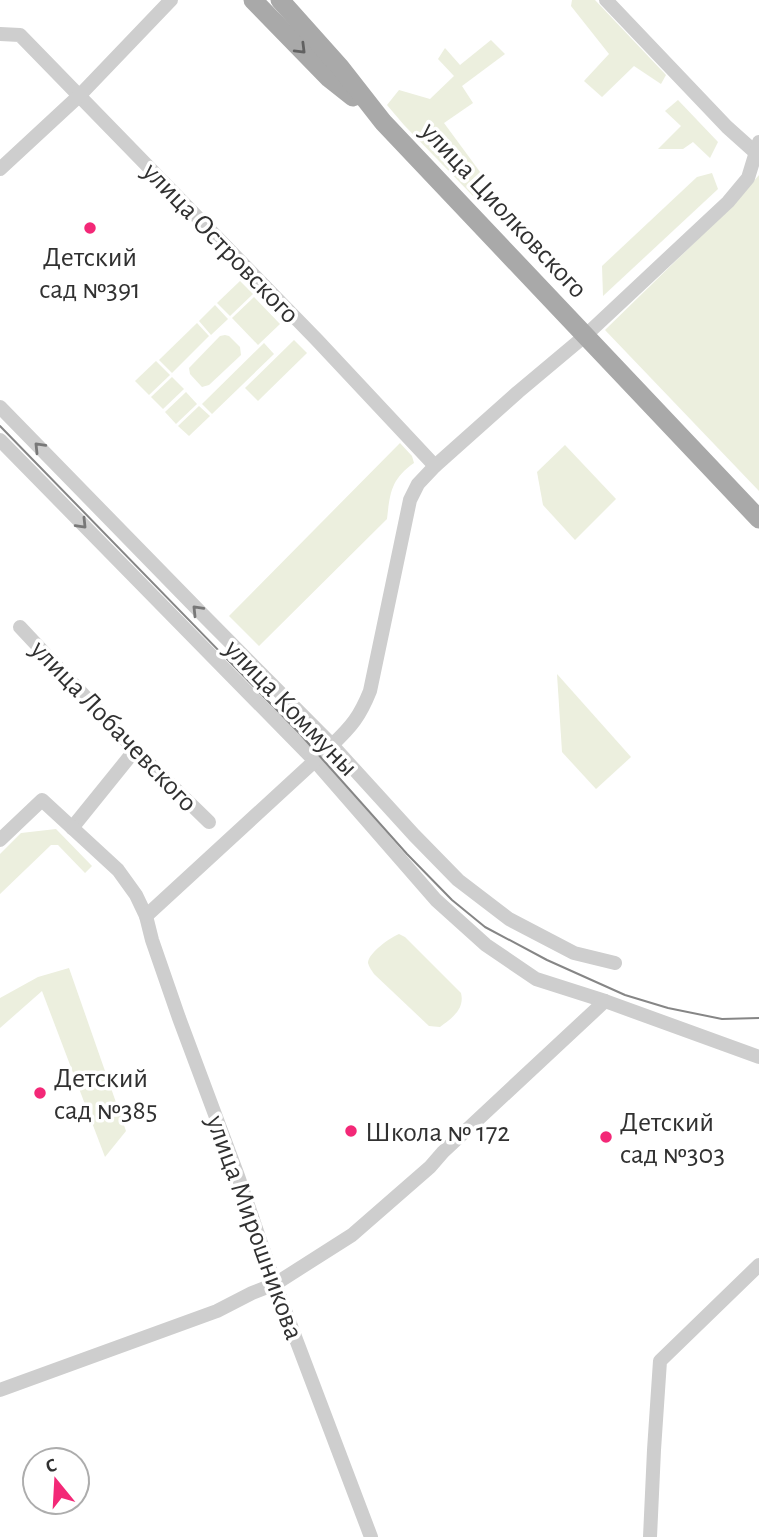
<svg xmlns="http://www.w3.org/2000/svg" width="759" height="1537" viewBox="0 0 759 1537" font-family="'Alegreya Sans',sans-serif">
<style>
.green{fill:#ecefde}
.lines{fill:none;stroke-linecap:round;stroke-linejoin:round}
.minor{stroke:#cecece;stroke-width:14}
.major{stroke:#a9a9a9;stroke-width:19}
.tram{stroke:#868686;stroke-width:2}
.oneway{stroke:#616161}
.oneway2{stroke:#787878}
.poi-dot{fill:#f32877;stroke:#fff;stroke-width:2.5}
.labels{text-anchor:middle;stroke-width:7;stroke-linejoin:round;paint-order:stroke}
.street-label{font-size:28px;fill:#313131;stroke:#fff}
.poi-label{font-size:28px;fill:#313131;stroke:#fff;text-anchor:start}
</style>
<rect width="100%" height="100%" fill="#fff"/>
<g class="green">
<polygon points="572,0 595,0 666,75 661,84 634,66 602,97 584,81 609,54 571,6"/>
<polygon points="491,40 505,54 462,86 473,103 444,123 483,176 473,196 404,125 387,105 399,90 430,99 454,76 438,59 445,48 460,65"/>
<polygon points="678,100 718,142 710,158 693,142 683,149 658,149 681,126 665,111"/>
<polygon points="712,173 718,189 603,296 602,266 697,177"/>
<polygon points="759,175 759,491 605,330 735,203"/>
<polygon points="240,281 253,294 230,316 217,303"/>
<polygon points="254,297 280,324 258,345 232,318"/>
<polygon points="215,305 228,319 211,335 199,321"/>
<polygon points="197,323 209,336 172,373 159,360"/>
<polygon points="225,335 229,336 240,347 241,355 209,385 202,387 190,374 189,368 220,336"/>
<polygon points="294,340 307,353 258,401 245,388"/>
<polygon points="264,343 274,354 212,414 202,404"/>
<polygon points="156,361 170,375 149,395 135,381"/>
<polygon points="172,377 184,389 163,409 151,397"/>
<polygon points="186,392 197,404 176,424 165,412"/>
<polygon points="199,406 210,416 189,436 178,426"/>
<path d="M400 443 412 456 414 463C391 479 390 493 387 519L259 646 229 616Z"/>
<polygon points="565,445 616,499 575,540 543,505 537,472"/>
<polygon points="557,674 631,757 596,789 562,752"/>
<polygon points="56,829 92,866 85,873 58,845 51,845 0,894 0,854 21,833"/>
<path d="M399 934 405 937 461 993C465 1009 452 1018 440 1027L429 1026 374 974C372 971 369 967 368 963 368 953 391 937 399 934Z"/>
<polygon points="69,968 126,1131 105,1157 42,991 0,1028 0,998 38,977"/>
</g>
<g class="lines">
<g class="minor">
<polyline points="606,0 727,127 756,153"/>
<polyline points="0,34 20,35 317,340 435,466"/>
<polyline points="0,169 80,95 171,0"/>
<polyline points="0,407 206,618 332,745 414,835 458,880 509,919 574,953 615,963"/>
<polyline points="0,440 314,760 436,900 486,945 536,979 605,1001 759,1057"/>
<polyline points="20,627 135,750 209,822"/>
<polyline points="72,828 135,750"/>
<polyline points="0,840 42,800 118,870 136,895 146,916 152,940 179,1018 238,1176 275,1284 371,1537"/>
<path d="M146 916 332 745C352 726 360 716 370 691L410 500 418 484 435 466 518 392 586 335 728 202 748 178 759 142"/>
<polyline points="0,1390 217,1311 252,1293 275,1284 352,1235 430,1167 443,1152 605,1001"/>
<polyline points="650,1537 654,1450 660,1361 759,1265"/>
</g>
<g class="major">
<polyline points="253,0 329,78 353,97"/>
<polyline points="280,0 340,67 383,122 759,519"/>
</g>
<polyline class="tram" points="0,426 300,734 407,854 452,900 485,927 547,960 625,995 668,1008 722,1019 759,1018"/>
</g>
<defs><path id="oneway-chevron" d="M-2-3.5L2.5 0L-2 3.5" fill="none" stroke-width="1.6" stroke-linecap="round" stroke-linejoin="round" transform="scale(1.75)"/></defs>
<use class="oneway" href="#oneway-chevron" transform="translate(301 49) rotate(45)"/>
<g class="oneway2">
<use href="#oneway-chevron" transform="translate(39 447) rotate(-134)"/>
<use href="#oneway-chevron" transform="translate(82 524) rotate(46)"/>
<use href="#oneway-chevron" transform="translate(197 610) rotate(-134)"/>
</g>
<g class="poi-dot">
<circle cx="90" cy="228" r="7"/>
<circle cx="40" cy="1093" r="7"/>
<circle cx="351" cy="1131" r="7"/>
<circle cx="606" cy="1137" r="7"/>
</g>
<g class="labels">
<g class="street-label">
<text transform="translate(505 209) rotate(47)" y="10">улица Циолковского</text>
<text transform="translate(222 242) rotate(46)" y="10">улица Островского</text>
<text transform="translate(292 707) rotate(46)" y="10">улица Коммуны</text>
<text transform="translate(115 725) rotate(46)" y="10">улица Лобачевского</text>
<text transform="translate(256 1227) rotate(70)" y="10">улица Мирошникова</text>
</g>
<g class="poi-label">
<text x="90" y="266" text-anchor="middle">Детский<tspan x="90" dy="32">сад №391</tspan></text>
<text x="54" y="1087">Детский<tspan x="54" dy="32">сад №385</tspan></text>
<text x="620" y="1131">Детский<tspan x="620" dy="32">сад №303</tspan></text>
<text x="365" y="1141">Школа № 172</text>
</g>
</g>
<g transform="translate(56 1481) rotate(342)"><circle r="33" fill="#ffffff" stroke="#adadad" stroke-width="2"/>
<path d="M0-5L12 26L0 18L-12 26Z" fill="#f32877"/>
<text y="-10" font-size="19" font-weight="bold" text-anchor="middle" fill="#313131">С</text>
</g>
</svg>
